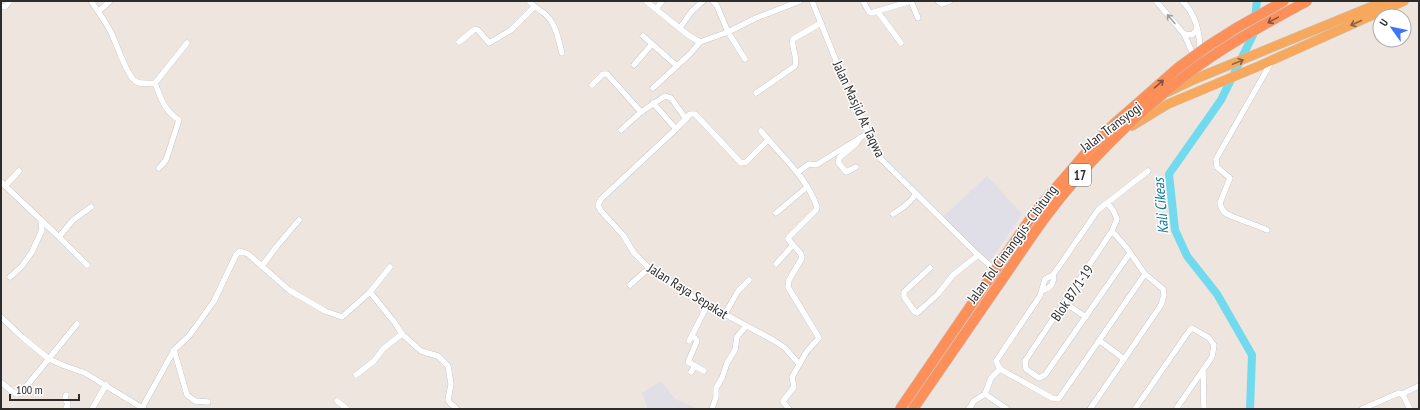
<svg xmlns="http://www.w3.org/2000/svg" width="1420" height="410" viewBox="0 0 1420 410" font-family="'PT Sans Narrow',sans-serif">
<style>
.industrial{fill:#e0dee6}
.lines{fill:none;stroke-linecap:round;stroke-linejoin:round}
.river{stroke:#72daef;stroke-width:8}
.minor-casing{stroke:#aeb2bc;stroke-width:6}
.trunk-casing{stroke:#c4c4c4;stroke-width:10}
.minor{stroke:#fff;stroke-width:5.5}
.trunk{stroke:#f8a85c;stroke-width:9}
.motorway-bridge-casing{stroke:#c4c4c4;stroke-width:11;stroke-linecap:butt}
.motorway-bridge{stroke:#fe8f59;stroke-width:10}
.oneway{stroke:#a0a0a0}
.oneway2{stroke:#80543e}
.oneway3{stroke:#886442}
.labels{text-anchor:middle;stroke-width:3;stroke-linejoin:round;paint-order:stroke}
.shield{fill:#fff;stroke:#6b6b6b;stroke-width:1}
.shield-label{font-size:13px;font-weight:bold;fill:#2c2c2c}
.street-label{font-size:14px;fill:#2c2c2c;stroke:#fff}
.water-label{font-size:15px;font-style:italic;fill:#0e7b9e;stroke:#fff}
</style>
<rect width="100%" height="100%" fill="#ede5de"/>
<g class="industrial">
<polygon points="987,176 1022,214 988,264 943,217"/>
<polygon points="661,381 675,399 698,409 648,409 642,393"/>
</g>
<g class="lines">
<polyline class="river" points="1250,409 1252,355 1217,294 1187,256 1175,230 1169,174 1221,100 1253,35 1257,1"/>
<defs>
<g id="minor">
<path d="M91 1C98 11 105 21 111 32 116 43 126 73 134 80 139 85 148 83 155 83L187 43"/>
<path d="M529 1C533 6 538 9 544 13 556 23 558 38 562 53"/>
<polyline points="646,1 688,35 700,42 728,32 756,18 800,1"/>
<polyline points="713,1 717,6 728,32 745,59"/>
<polyline points="812,1 847,88 881,159 978,255 995,270"/>
<polyline points="863,1 869,12 871,13 911,1"/>
<polyline points="911,1 918,18"/>
<polyline points="938,1 942,4 950,1"/>
<polyline points="1156,1 1184,34 1192,52 1194,71"/>
<path d="M1182 1C1196 14 1200 34 1200 52"/>
<polyline points="1,6 5,7 10,1"/>
<polyline points="656,9 662,1"/>
<polyline points="99,11 110,1"/>
<polyline points="878,12 901,43"/>
<polyline points="680,28 691,12 703,1"/>
<polyline points="1184,34 1192,35 1197,29"/>
<polyline points="643,36 677,66"/>
<polyline points="459,42 475,29 478,30 489,43 511,30 534,7"/>
<polyline points="634,65 652,44"/>
<path d="M155 83C161 99 164 110 179 120L166 160 159 168"/>
<polyline points="592,85 603,74 607,74 641,112"/>
<polyline points="653,88 691,53 700,42"/>
<path d="M756 93 795 66C798 57 791 48 793 39L821 23"/>
<polyline points="653,103 676,129"/>
<polyline points="621,130 641,112 665,96 671,98 686,119"/>
<path d="M761 131C781 156 806 176 817 207L816 210 789 237 788 239 801 254 802 258 789 280 788 287 819 338 807 351 792 377 794 387 783 401 784 403 789 409"/>
<polyline points="768,140 746,162 741,163 695,114 690,114 676,129 601,199 598,205 601,211 623,235 634,253 649,268 691,296 773,340 785,348 799,364"/>
<polyline points="856,167 846,172 838,162 840,157 856,144 860,138"/>
<polyline points="798,172 809,164 816,165 868,133"/>
<polyline points="1,182 59,237 87,265"/>
<polyline points="5,186 19,171"/>
<polyline points="1107,203 1113,210 1117,219 1112,231 1025,361 1026,369 1039,378 1045,375 1130,253"/>
<polyline points="776,213 807,187"/>
<path d="M893 214C902 208 910 203 916 194"/>
<path d="M1267 230C1254 224 1239 220 1227 214 1223 212 1221 207 1220 203L1230 178 1217 167 1216 159 1272 61"/>
<polyline points="59,237 73,220 91,207"/>
<polyline points="776,264 793,245"/>
<polyline points="262,266 277,246 299,220"/>
<polyline points="930,268 904,292 904,297 915,312 917,313 938,294 953,275 978,255"/>
<polyline points="10,277 22,266 32,252 42,230 41,220"/>
<polyline points="630,285 649,268"/>
<path d="M1043 290C1050 288 1055 283 1053 275"/>
<polyline points="370,292 395,323 402,334 421,351 438,356 448,366 451,384 448,400 450,403 457,409"/>
<polyline points="1065,303 1086,317"/>
<polyline points="725,314 738,291 749,280"/>
<polyline points="1,317 22,337 49,359 65,366 85,373 144,409"/>
<polyline points="692,336 695,338 697,341 688,362 704,371"/>
<polyline points="689,341 708,304"/>
<polyline points="1100,341 1124,359"/>
<polyline points="174,350 187,395 195,401 208,402"/>
<polyline points="1000,369 1052,398 1058,399 1060,397 1145,274"/>
<polyline points="1203,370 1204,409"/>
<polyline points="691,372 695,366"/>
<polyline points="356,375 374,361 383,349 402,334"/>
<polyline points="1,382 10,390 17,394 21,393 77,324"/>
<polyline points="985,394 1007,409"/>
<polyline points="1402,394 1419,386"/>
<polyline points="66,395 65,399 68,404 66,408 68,409"/>
<polyline points="337,401 347,409"/>
<polyline points="142,408 174,350 189,336 214,301 236,255 240,251 248,254 289,290 325,311 342,317 370,292 390,267"/>
<polyline points="92,409 106,385"/>
<polyline points="712,409 716,397 716,388 722,378 727,363 735,350 737,337 746,326"/>
<polyline points="969,409 974,401 985,394 991,378 1000,369 996,361 1040,296 1045,279 1053,275 1098,210 1148,171"/>
<polyline points="1090,409 1161,305 1164,295 1163,289 1145,274 1126,247 1112,231"/>
<polyline points="1135,409 1189,331 1192,328 1209,338 1214,345 1212,357 1176,409"/>
<polyline points="1362,409 1399,393 1403,395 1410,409"/>
</g>
<g id="trunk">
<polyline points="1168,92 1195,79 1385,1"/>
<polyline points="1132,126 1168,104 1259,66 1404,1"/>
</g>
</defs>
<use href="#minor" class="minor-casing"/>
<use href="#trunk" class="trunk-casing"/>
<use href="#minor" class="minor"/>
<use href="#trunk" class="trunk"/>
<defs>
<g id="motorway-bridge">
<polyline points="900,409 1035,212 1091,147 1114,124 1179,67 1208,46 1238,27 1284,1"/>
<path d="M913 409C941 368 969 327 997 287 1013 264 1028 241 1044 219 1083 166 1134 116 1186 75 1224 46 1265 24 1307 1"/>
</g>
</defs>
<use href="#motorway-bridge" class="motorway-bridge-casing"/>
<use href="#motorway-bridge" class="motorway-bridge"/>
</g>
<defs><path id="oneway-shaft" d="M-6 0H5M1.5-3L5.5 0L1.5 3" fill="none" stroke-width="1.6" stroke-linecap="round" stroke-linejoin="round"/></defs>
<use class="oneway" href="#oneway-shaft" transform="translate(1171 19) rotate(-130)"/>
<g class="oneway2">
<use href="#oneway-shaft" transform="translate(1273 20) rotate(151)"/>
<use href="#oneway-shaft" transform="translate(1159 84) rotate(-41)"/>
</g>
<g class="oneway3">
<use href="#oneway-shaft" transform="translate(1356 23) rotate(156)"/>
<use href="#oneway-shaft" transform="translate(1238 62) rotate(-22)"/>
</g>
<g class="labels">
<rect class="shield" x="1069" y="164" width="22" height="22" rx="3"/>
<g class="shield-label">
<text x="1080" y="180">17</text>
</g>
<g class="street-label">
<text transform="translate(859 109) rotate(65)" y="5">Jalan Masjid At Taqwa</text>
<text transform="translate(1111 127) rotate(-37)" y="5">Jalan Transyogi</text>
<text transform="translate(1012 244) rotate(-54)" y="5">Jalan Tol Cimanggis–Cibitung</text>
<text transform="translate(688 291) rotate(32)" y="5">Jalan Raya Sepakat</text>
<text transform="translate(1072 293) rotate(-56)" y="5">Blok B7/1-19</text>
</g>
<g class="water-label">
<text transform="translate(1161 206) rotate(-95)" y="5">Kali Cikeas</text>
</g>
</g>
<rect width="1420" height="410" fill="none" stroke="#2c2c2c" stroke-width="4"/>
<g transform="translate(1392 28) rotate(303)"><circle r="19" fill="#ffffff" stroke="#ababab"/>
<path d="M0-3L7 15L0 10L-7 15Z" fill="#3f75fa"/>
<text y="-6" font-size="11" font-weight="bold" text-anchor="middle" fill="#2c2c2c">U</text>
</g>
<path d="M10 394v6h69v-6" fill="none" stroke="#2c2c2c" stroke-width="2"/>
<text x="16" y="394" font-size="12" fill="#2c2c2c" stroke="#ffffff" stroke-width="3" paint-order="stroke">100 m</text>
</svg>
